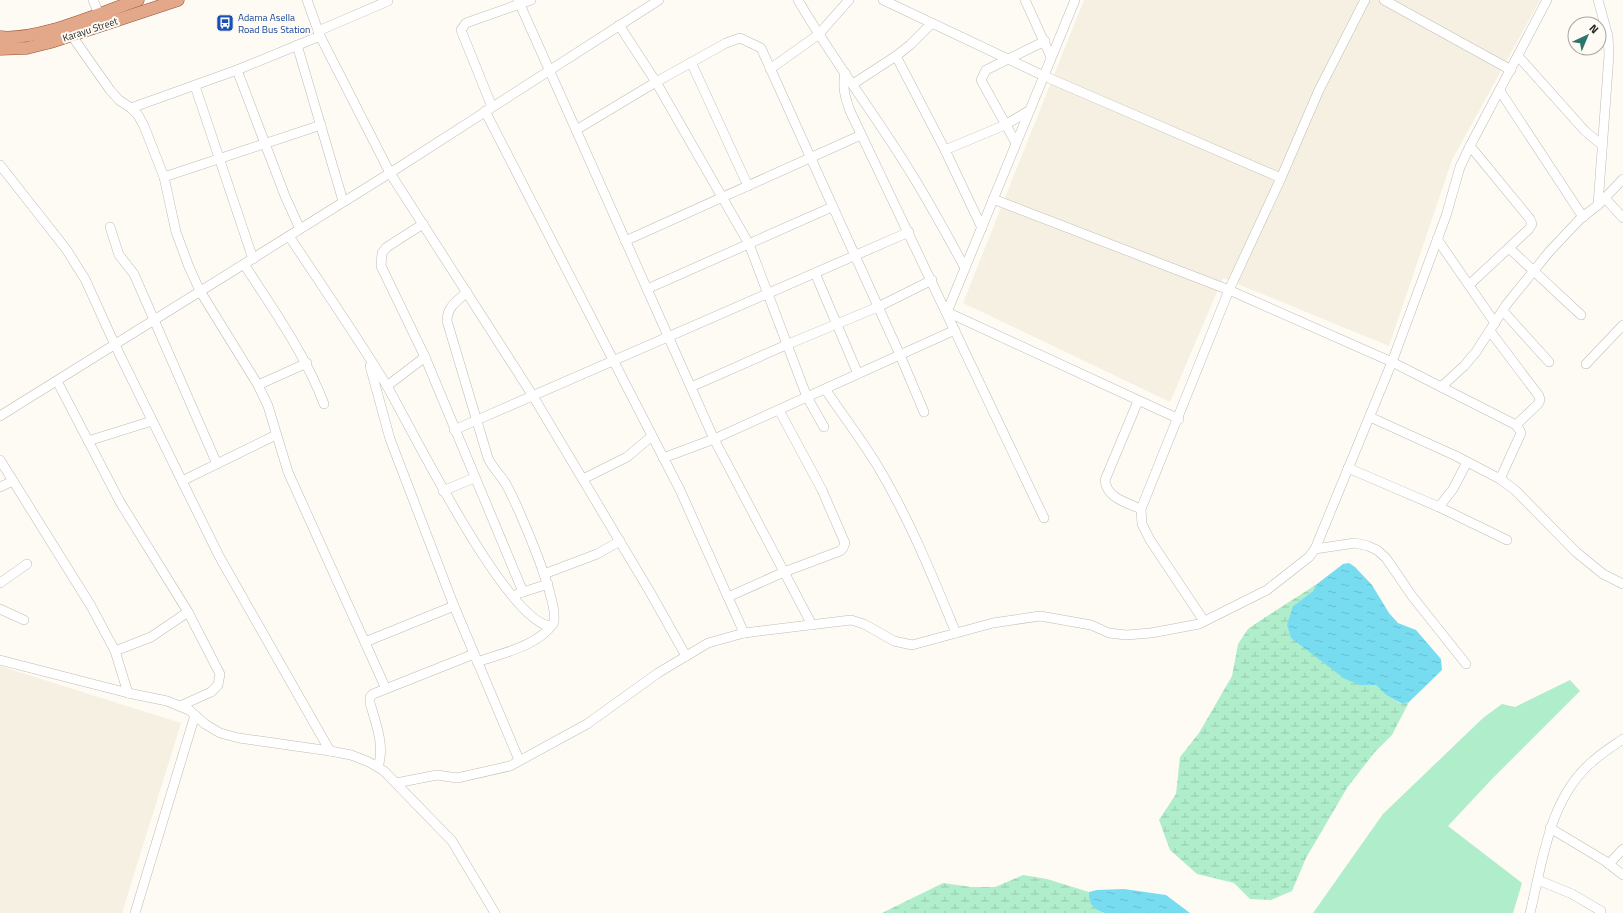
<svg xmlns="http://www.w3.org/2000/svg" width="1623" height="913" viewBox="0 0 1623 913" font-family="'Titillium Web',sans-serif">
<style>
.built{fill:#f6f0e2}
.green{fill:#b0edcb}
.wetland{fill:url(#wetland-marsh)}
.water{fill:url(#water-ripples)}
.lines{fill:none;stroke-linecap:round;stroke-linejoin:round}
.minor-casing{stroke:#bebcb5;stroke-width:10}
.major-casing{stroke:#945333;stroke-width:13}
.minor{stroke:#fff;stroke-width:9}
.major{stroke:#e3a78a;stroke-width:12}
.labels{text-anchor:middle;stroke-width:4;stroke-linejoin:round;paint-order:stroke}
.transit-label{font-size:10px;fill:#164399;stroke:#fefbf5;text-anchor:start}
.street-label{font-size:10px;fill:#242421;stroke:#fefbf5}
</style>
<defs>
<pattern id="wetland-marsh" width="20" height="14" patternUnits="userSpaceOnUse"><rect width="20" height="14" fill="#b0edcb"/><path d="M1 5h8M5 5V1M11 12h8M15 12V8" fill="none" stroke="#97cbae"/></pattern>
<pattern id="water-ripples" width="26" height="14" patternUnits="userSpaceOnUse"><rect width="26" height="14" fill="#78dcf0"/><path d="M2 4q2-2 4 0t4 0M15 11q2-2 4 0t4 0" fill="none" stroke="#68bdce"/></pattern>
</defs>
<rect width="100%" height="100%" fill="#fefbf5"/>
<g class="built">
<polygon points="1084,0 1540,0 1452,160 1389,346 1223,278 1170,402 963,303"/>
<polygon points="0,666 181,723 122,913 0,913"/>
</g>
<polygon class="green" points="1570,680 1580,691 1491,780 1448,826 1522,883 1513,913 1313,913 1383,814 1483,718 1502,704 1515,707"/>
<g class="wetland">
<polygon points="1317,584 1313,591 1293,606 1360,685 1376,685 1386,695 1401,704 1409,702 1392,735 1374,753 1347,788 1306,858 1292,891 1271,900 1250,899 1234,883 1197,874 1170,850 1159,820 1176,794 1180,757 1199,733 1232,676 1238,644 1248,629 1258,622"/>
<path d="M1023 875 1047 879 1089 892C1088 903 1094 910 1104 913H882L943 883 971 887H995Z"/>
</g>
<g class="water">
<polygon points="1349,563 1355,567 1372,585 1389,613 1398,623 1416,630 1441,659 1442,670 1409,702 1402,704 1386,695 1376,685 1360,685 1345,679 1291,638 1287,625 1293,606 1313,591 1317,584 1343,564"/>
<path d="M1124 889 1166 895 1190 913H1104C1093 909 1088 904 1089 892L1097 890Z"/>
</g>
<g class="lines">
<defs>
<g id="minor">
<polyline points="93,0 99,14"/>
<polyline points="307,0 320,36 390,173 533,396 650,592 686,656"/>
<polyline points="518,0 714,439 812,625"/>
<path d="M798 0C831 57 871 109 906 165 927 198 946 233 965 268"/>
<polyline points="883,0 1044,76 1281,178"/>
<polyline points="1025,0 1051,57"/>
<polyline points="1075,0 947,312 1179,419"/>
<polyline points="1384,0 1511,70"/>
<polyline points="619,25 656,82 749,244 807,397 824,427"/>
<polyline points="318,31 388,1"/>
<polyline points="72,36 110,90 119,100 131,108 138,115 144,126 164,177 176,232 189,267 200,291 258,385 268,406 288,472 386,689"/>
<polyline points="297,45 343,201"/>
<polyline points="896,56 945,150 982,228"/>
<polyline points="1518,56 1585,131 1602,145"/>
<polyline points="691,62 748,186"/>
<polyline points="770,69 818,35 849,0"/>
<polyline points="237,70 285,196 300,229"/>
<path d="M845 73C842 87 845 97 850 111L1044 518"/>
<polyline points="853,84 896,56 910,45 932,23"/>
<polyline points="195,86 253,259"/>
<polyline points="1500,91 1583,217"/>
<polyline points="492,107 461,30 466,23 531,0"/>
<polyline points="131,108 237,70 320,36"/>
<polyline points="485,111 680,490 744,633"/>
<polyline points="576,130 656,82 726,43 740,38 761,48 900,355 924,412"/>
<polyline points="1016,143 981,80 986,70 1045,41"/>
<polyline points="945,150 1005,125 1030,110"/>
<polyline points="0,165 66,249 85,279 115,345 219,556 330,751"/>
<polyline points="164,177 321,125"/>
<polyline points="1605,198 1623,218"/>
<polyline points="993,199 1229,290 1392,362 1516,425 1519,429 1521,433 1500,479"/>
<polyline points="1598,205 1609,55 1608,36 1598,0"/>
<polyline points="423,224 387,247 382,253 381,266 425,357 523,592"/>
<polyline points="110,227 119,255 134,274 217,464"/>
<path d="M289 236C322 286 356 335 387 386 411 428 506 621 550 626"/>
<polyline points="1437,239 1495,323"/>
<polyline points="625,241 861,135"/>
<polyline points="1509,248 1581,315"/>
<path d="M244 264C272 308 306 355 324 404"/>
<polyline points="815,273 858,374"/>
<polyline points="1469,285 1529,229 1532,224 1530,219 1470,146"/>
<polyline points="647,289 832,207"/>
<path d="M467 292C457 301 447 307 447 321L488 458C493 469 502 476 507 486 517 504 563 609 553 624 536 647 502 653 477 662"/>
<polyline points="1503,311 1549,362"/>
<polyline points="1490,331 1539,396 1540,400 1538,404 1516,425"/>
<polyline points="1586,364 1623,325"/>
<polyline points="370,366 390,439 454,606 519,760"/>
<polyline points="57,381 120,502 188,612 220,674 218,685 211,692 180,706"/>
<polyline points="258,385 307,363"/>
<polyline points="387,386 425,357"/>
<polyline points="691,387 786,345 878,307 932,280"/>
<polyline points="1441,387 1464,366 1476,352 1506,305 1549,252 1580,219 1598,205 1623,179"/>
<path d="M825 389C842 414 861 439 877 465 909 518 932 575 956 633"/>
<path d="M1138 401 1105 480C1106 498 1128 503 1141 509"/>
<polyline points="0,416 390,173 659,0"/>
<polyline points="1370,417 1456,456 1500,479 1515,490 1576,552 1603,574 1623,584"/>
<polyline points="454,430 909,232"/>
<polyline points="88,441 152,421"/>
<polyline points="663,458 714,439 955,330"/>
<polyline points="0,460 91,606 115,651 128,693"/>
<polyline points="1348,468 1439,507 1507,540"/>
<polyline points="583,479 627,457 652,436"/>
<polyline points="182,481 276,435"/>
<polyline points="0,487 13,481"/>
<polyline points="443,491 474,478"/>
<polyline points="1439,507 1453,489 1467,462"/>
<polyline points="1315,549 1355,543 1368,546 1377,550 1386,558 1412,596 1466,664"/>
<polyline points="544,574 597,554 620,541"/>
<polyline points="0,583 27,564"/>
<polyline points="517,594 548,584"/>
<polyline points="728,597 784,572 840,551 843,548 845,543 822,490 779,410"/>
<polyline points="0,609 24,620"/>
<polyline points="1204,621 1150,540 1142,524 1141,509 1229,290 1281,178 1319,90 1365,0"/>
<polyline points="365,642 454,606"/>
<polyline points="115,651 151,637 188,612"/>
<polyline points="0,660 128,693 167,701 189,710 205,724 220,733 239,738 330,751 351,755 369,762 384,771 452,841 495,913"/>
<path d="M378 767C385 746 376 724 370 703V697L373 694 474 654"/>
<polyline points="396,783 437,775 457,778 510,766 587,724 658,673 708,643 744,633 851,620 864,624 894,641 912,645 993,623 1040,616 1091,625 1109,633 1126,635 1151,633 1199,624 1267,590 1309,557 1315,549 1392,362 1446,216 1460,167 1470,146 1547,0"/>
<polyline points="1550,828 1605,861 1623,875"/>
<polyline points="1609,864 1623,849"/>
<polyline points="1538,880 1572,894 1601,911"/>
<polyline points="135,913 195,715"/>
<path d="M1530 913C1543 860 1549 798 1593 761 1602 753 1613 746 1623 739"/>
</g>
<g id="major">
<path d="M0 37C40 41 99 13 138 0"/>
<polyline points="0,49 27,48 51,42 178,0"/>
</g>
</defs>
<use href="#minor" class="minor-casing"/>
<use href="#major" class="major-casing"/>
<use href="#minor" class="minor"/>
<use href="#major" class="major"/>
</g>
<defs>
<symbol id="bus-square" viewBox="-11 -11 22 22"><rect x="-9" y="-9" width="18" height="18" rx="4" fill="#1a4fb4" stroke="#fefbf5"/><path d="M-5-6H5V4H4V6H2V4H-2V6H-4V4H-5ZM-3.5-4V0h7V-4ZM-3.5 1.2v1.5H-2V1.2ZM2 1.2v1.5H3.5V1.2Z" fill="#fff"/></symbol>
</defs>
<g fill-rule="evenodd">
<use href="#bus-square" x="215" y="13" width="20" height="20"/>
</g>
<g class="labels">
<g class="transit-label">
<text x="238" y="21">Adama Asella<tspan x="238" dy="12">Road Bus Station</tspan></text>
</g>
<g class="street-label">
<text transform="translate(90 29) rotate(-18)" y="4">Karayu Street</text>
</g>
</g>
<g transform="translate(1587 36) rotate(44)"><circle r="19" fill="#fefbf5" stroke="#a7a5a0"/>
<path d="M0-3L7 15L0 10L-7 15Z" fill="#2e756d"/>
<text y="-6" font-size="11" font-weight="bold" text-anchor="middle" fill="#242421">N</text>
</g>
</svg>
